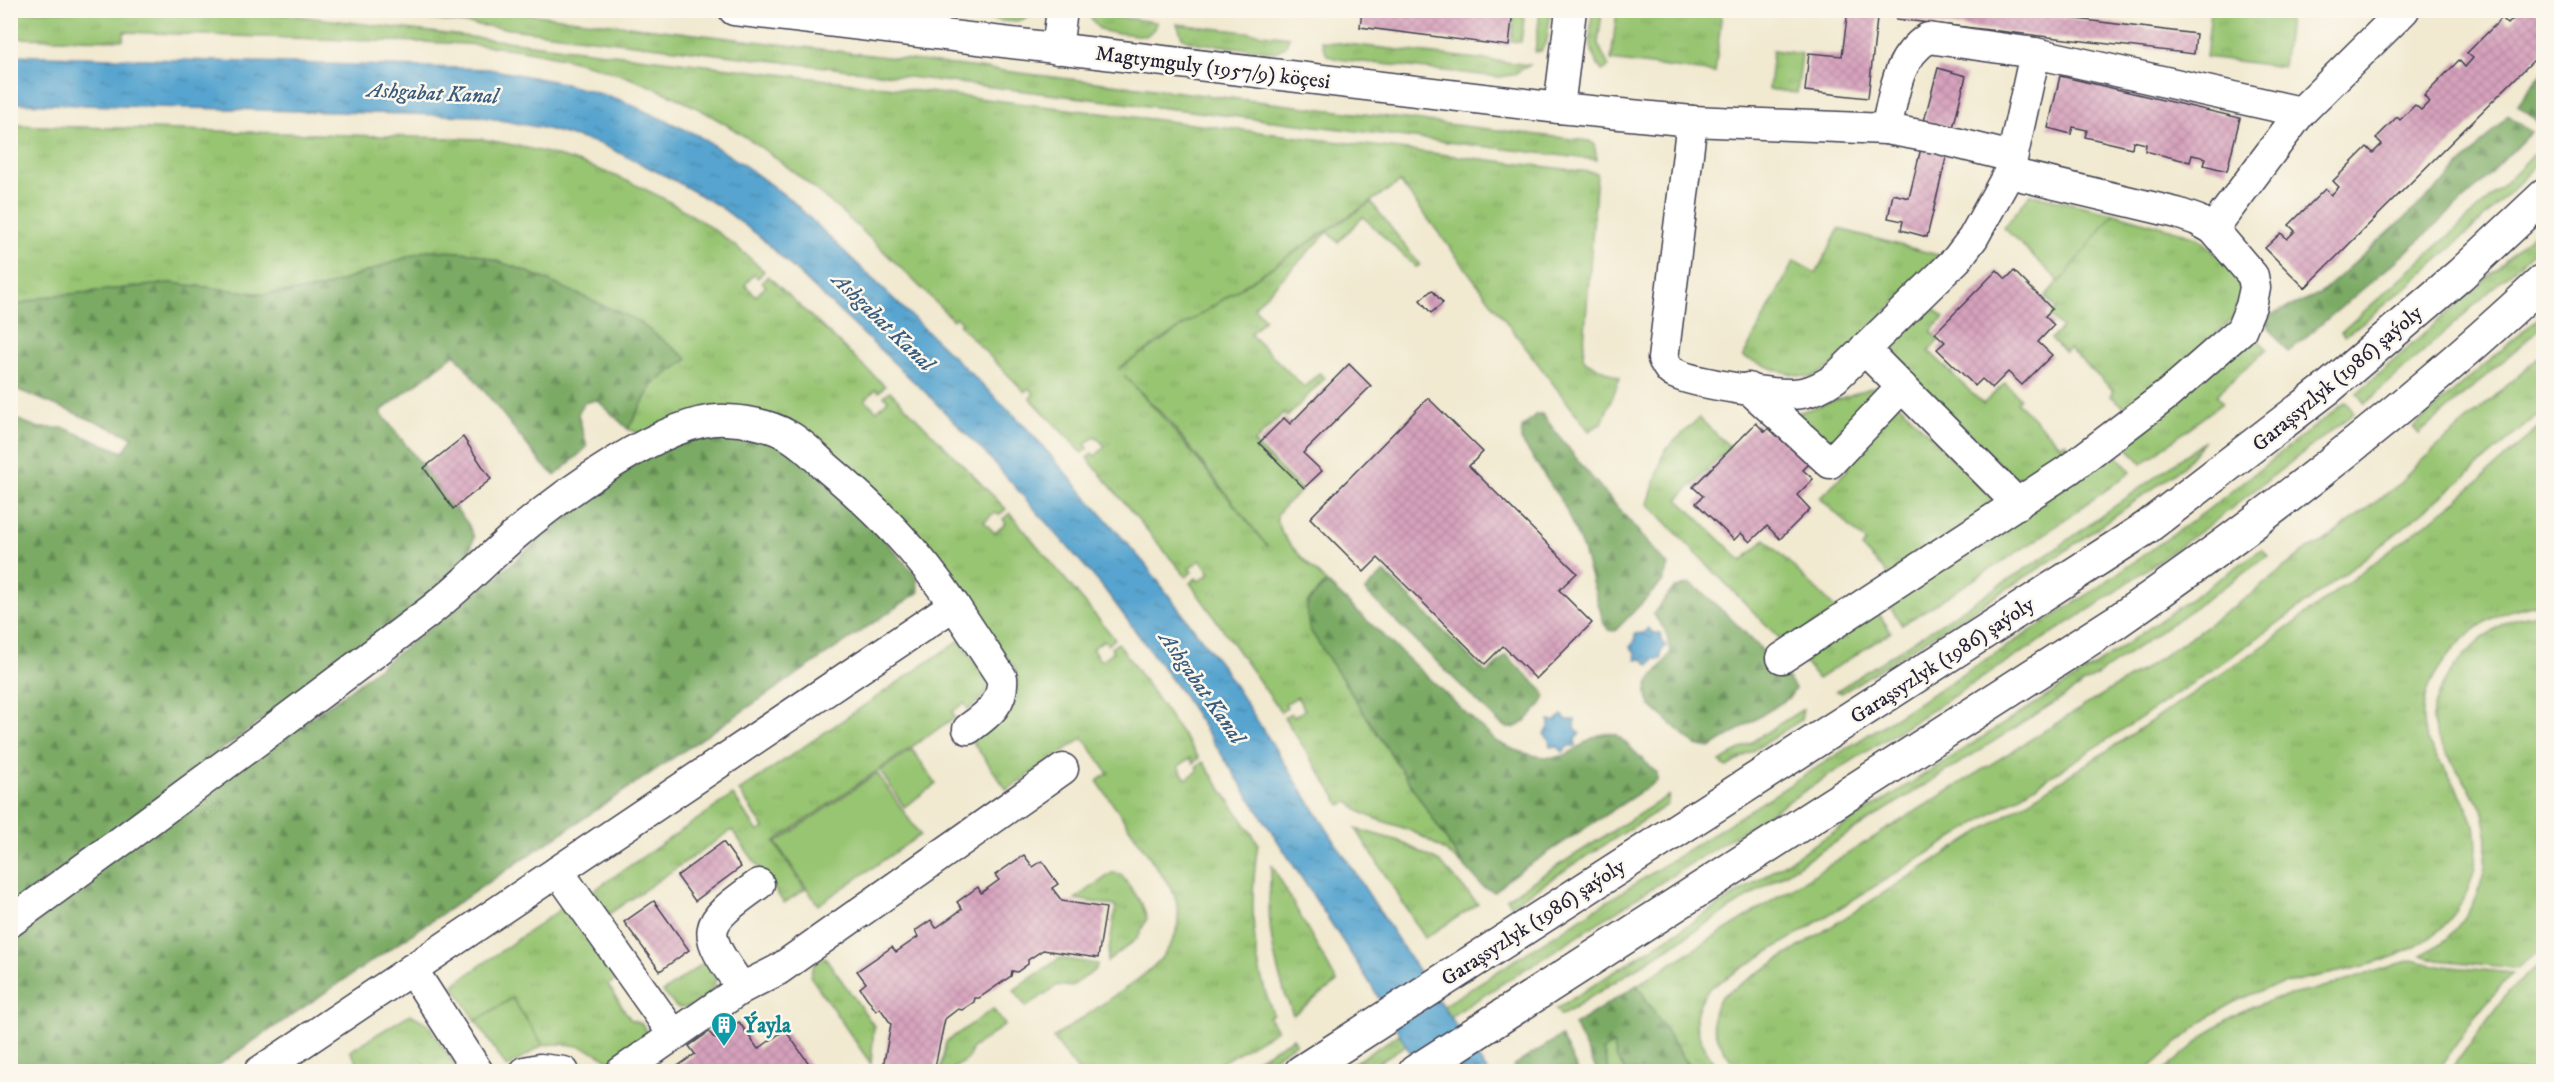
<svg xmlns="http://www.w3.org/2000/svg" width="2554" height="1082" viewBox="0 0 2554 1082" font-family="'IM FELL DW Pica',serif">
<style>
.grass{fill:url(#grass-tufts);stroke:#5d7456;stroke-width:1.5;fill-rule:evenodd}
.forest{fill:url(#forest-firs);stroke:#4e6650;stroke-width:1.5}
.park{fill:#98c572;stroke:#5d7456;stroke-width:1.5}
.water{fill:url(#water-ripples);stroke:#3c6385;stroke-width:1.5}
.building{fill:url(#building-cross-hatch)}
.lines{fill:none;stroke-linecap:round;stroke-linejoin:round}
.minor-casing{stroke:#414051;stroke-width:33}
.major-casing{stroke:#414051;stroke-width:36}
.minor{stroke:#fff;stroke-width:30}
.major{stroke:#fff;stroke-width:33}
.labels{text-anchor:middle;stroke-width:5;stroke-linejoin:round;paint-order:stroke}
.street-label{font-size:21px;fill:#22223b;stroke:#fbf7ec}
.culture-label{font-size:21px;font-weight:bold;fill:#0d838f;stroke:#fbf7ec;text-anchor:start}
.water-label{font-size:22px;font-style:italic;fill:#395c7e;stroke:#fbf7ec}
</style>
<defs>
<pattern id="grass-tufts" width="24" height="20" patternUnits="userSpaceOnUse" patternTransform="scale(1.5)"><rect width="24" height="20" fill="#98c572"/><path d="M3 7l-1-3M5 7V3M7 7l1-3M15 17l-1-3M17 17v-4M19 17l1-3" fill="none" stroke="#83a964"/></pattern>
<pattern id="forest-firs" width="22" height="20" patternUnits="userSpaceOnUse" patternTransform="scale(1.5)"><rect width="22" height="20" fill="#7aaa64"/><path d="M5 1l3.5 6h-7zM16 11l3.5 6h-7z" fill="#648a54"/></pattern>
<pattern id="water-ripples" width="26" height="14" patternUnits="userSpaceOnUse" patternTransform="scale(1.5)"><rect width="26" height="14" fill="#56a4cf"/><path d="M2 4q2-2 4 0t4 0M15 11q2-2 4 0t4 0" fill="none" stroke="#4785a9"/></pattern>
<pattern id="building-cross-hatch" width="8" height="8" patternUnits="userSpaceOnUse" patternTransform="scale(1.5)"><rect width="8" height="8" fill="#d6a1bc"/><path d="M0 0l8 8M0 8l8-8" fill="none" stroke="#b78aa2"/></pattern>
</defs>
<rect width="100%" height="100%" fill="#fbf7ec"/>
<filter id="ink" filterUnits="userSpaceOnUse"><feTurbulence type="fractalNoise" baseFrequency=".0167" numOctaves="2"/><feDisplacementMap in="SourceGraphic" scale="12" xChannelSelector="R" yChannelSelector="G"/><feConvolveMatrix kernelMatrix="1 2 1 2 8 2 1 2 1" color-interpolation-filters="sRGB"/></filter>
<filter id="wash" filterUnits="userSpaceOnUse"><feTurbulence type="fractalNoise" baseFrequency=".008" numOctaves="4" result="noise"/><feDisplacementMap in="SourceGraphic" scale="24" xChannelSelector="R" yChannelSelector="G"/><feGaussianBlur stdDeviation="1.35" result="paint"/><feColorMatrix in="noise" values="0 0 0 0 0 0 0 0 0 0 0 0 0 0 0 0 0 1.4 0 .05"/><feComposite in="paint" operator="in"/></filter>
<g filter="url(#wash)">
<rect width="100%" height="100%" fill="#f1e9d0"/>
<g class="grass">
<path d="M11 11H257L1597 173 1583 357 1586 362 1620 378 1602 423 1589 431 1400 182 1118 369 1371 202 1420 265 1416 267 1363 217 1338 242 1328 232 1254 307 1265 319 1250 334 1304 387 1319 373 1325 378 1287 417 1283 413 1254 443 1302 490C1295 497 1283 505 1278 514 1269 530 1315 570 1326 582L1307 603 1310 630 1463 865C1447 852 1431 840 1411 831 1391 822 1362 819 1348 801L1341 805 1284 717 1291 713 1293 717 1305 710 1297 697 1285 704 1287 708 1281 712 1190 583 1196 578 1199 581 1210 573 1201 560 1189 568 1192 572 1186 577 1087 458 1092 453 1095 456 1105 447 1096 436 1085 444 1088 448 1082 453 1030 398 1034 394 1029 388 1025 392 959 325 961 322 956 317 953 320C891 257 823 189 750 140 688 97 612 66 538 53 475 41 409 42 345 40 271 37 198 35 124 32L123 40 11 38ZM1124 375 1169 421 1268 547 1168 423Z"/>
<polygon points="361,11 502,11 1589,141 1594,144 1597,160"/>
<path d="M977 11H1035C1021 26 993 24 977 11Z"/>
<polygon points="1086,11 1099,11 1109,16 1157,22 1153,30 1146,36 1108,32 1098,28"/>
<polygon points="1515,11 1525,11 1521,42 1511,41"/>
<polygon points="1540,11 1551,11 1547,40 1541,51 1535,52"/>
<path d="M1592 11H1602L1598 44 1609 67 1602 71C1587 52 1590 34 1592 11Z"/>
<polygon points="1617,11 1722,11 1715,73 1611,60"/>
<polygon points="2211,11 2290,11 2283,67 2206,57"/>
<polygon points="1177,24 1289,37 1285,47 1275,52 1191,42 1182,37"/>
<polygon points="1321,41 1530,65 1512,75 1499,77 1337,59 1327,55"/>
<polygon points="1773,50 1802,54 1797,93 1769,89"/>
<path d="M11 125 481 139C587 156 685 196 764 271L758 278 754 274 745 285 756 296 766 286 762 282 768 276 885 386 879 392 876 389 865 400 877 411 888 400 884 396 890 391 1006 509 999 515 995 512 984 522 995 533 1006 523 1003 519 1010 513 1115 639 1108 645 1104 640 1092 649 1101 661 1113 652 1111 648 1118 643 1199 758 1193 763 1190 758 1178 767 1186 779 1198 771 1196 767 1203 762 1258 843C1249 903 1251 958 1273 1014L1269 1017 1277 1030 1207 1071H1078L1053 1038C1072 1025 1092 1012 1111 998 1149 973 1197 941 1171 888L1097 781 1108 773 1083 738 1007 790 972 741 1006 718 1011 711 1017 696V676L1013 666 945 567 917 535 628 429 653 384 688 359 474 253 427 250 319 289 264 294 171 283 44 297 11 307Z"/>
<path d="M2543 145V158C2482 222 2416 283 2345 336L2341 332 2483 205Z"/>
<polygon points="2114,213 2197,237 2236,272 2242,293 2232,319 2156,389 2127,409 2111,396 2114,391 2069,349 2065,352 2051,339 2062,328 2050,316 2057,309 2045,297"/>
<polygon points="2543,224 2543,243 2365,404 2357,393 2478,286"/>
<polygon points="1839,229 1941,256 1832,366 1811,378 1779,371 1743,357 1794,261 1816,273"/>
<polygon points="1928,303 1944,318 1931,331 1939,340 1929,351 1983,404 2005,383 2020,398 2017,402 2061,446 2065,442 2072,449 2033,478 2013,478 1891,355 1894,340"/>
<polygon points="2543,314 2543,326 2419,434 2413,427"/>
<polygon points="2251,332 2267,349 2216,395 2222,403 2142,464 2123,442"/>
<path d="M2543 354V410C2453 489 2359 566 2260 636 2083 762 1895 873 1710 988 1682 1020 1701 1042 1720 1071H1692L1637 985 2150 665 2250 595 2307 549 2323 542 2402 482 2411 470Z"/>
<polygon points="1879,385 1888,393 1830,451 1789,416"/>
<polygon points="1897,402 1991,497 1990,506 1890,576 1862,548 1866,542 1820,498 1848,469 1840,461"/>
<polygon points="2346,402 2354,413 2215,521 2095,606 1365,1071 1340,1072 2087,595 2206,511"/>
<polygon points="1699,418 1730,447 1678,499 1742,561 1765,539 1837,610 1784,643 1648,504 1665,450"/>
<path d="M2543 424V603C2527 606 2511 609 2496 616 2457 636 2410 690 2426 737 2430 748 2438 759 2444 768 2473 812 2489 842 2466 894 2428 978 2314 965 2243 998 2206 1014 2176 1045 2146 1071H1738C1724 1049 1699 1021 1722 996L2102 754 2266 644 2456 501Z"/>
<polygon points="2205,441 2183,467 2054,559 1842,693 1836,691 2050,553"/>
<polygon points="2112,450 2131,472 2035,541 1902,625 1888,604"/>
<polygon points="2262,549 2268,556 2098,675 1561,1016 1556,1009 2093,667"/>
<polygon points="1877,611 1891,632 1818,679 1802,659"/>
<path d="M2543 614V948L2517 968 2438 960 2421 955C2474 929 2498 865 2482 809 2470 786 2439 749 2434 726 2426 689 2474 640 2503 624 2515 617 2530 615 2543 614Z"/>
<polygon points="960,640 988,680 986,694 969,710 964,703 952,712 955,717 774,842 805,889 784,903 732,830 609,914 593,891 733,795 758,832 764,828 739,791"/>
<polygon points="1803,709 1801,720 1727,767 1720,762"/>
<polygon points="1669,795 1667,805 1511,905 1507,898"/>
<polygon points="1356,829 1399,841 1440,862 1478,904 1425,938"/>
<path d="M1272 865 1337 982 1293 1015C1273 967 1264 917 1272 865Z"/>
<polygon points="1112,873 1121,874 1142,904 1147,918 1138,938 1107,962 1116,906 1075,899"/>
<path d="M565 906 617 979 608 985 630 1019 642 1024 647 1032V1037L611 1062C589 1046 570 1042 543 1045L512 998 476 1021 453 985Z"/>
<polygon points="825,957 874,1026 871,1064 810,976 814,964"/>
<polygon points="1060,958 1097,964 1096,969 1071,987 1058,985 1026,1007 1014,990"/>
<polygon points="2411,960 2435,965 2512,973 2476,1015 2438,1071 2164,1071 2215,1027 2240,1012 2276,998 2314,990"/>
<path d="M706 961 716 979C714 994 690 1012 676 1007L663 992Z"/>
<polygon points="2543,961 2543,1071 2450,1071 2509,991"/>
<polygon points="993,1009 1005,1025 971,1049 969,1058 950,1071 940,1071 946,1042"/>
<polygon points="410,1014 427,1023 459,1071 428,1071 421,1061 405,1071 363,1071 350,1051"/>
<polygon points="1293,1038 1296,1043 1252,1071 1237,1071"/>
<polygon points="1614,1044 1617,1060 1626,1071 1609,1071 1603,1050"/>
</g>
<g class="forest">
<polygon points="2543,71 2543,115 2538,122 2517,105"/>
<polygon points="2508,115 2531,132 2470,194 2395,262 2288,352 2262,319 2321,293 2448,179"/>
<polygon points="427,250 474,253 526,271 636,320 688,359 653,384 628,429 597,400 584,403 578,414 587,447 555,476 542,464 455,354 380,412 468,524 474,537 470,553 417,605 11,906 11,417 39,428 64,428 123,452 133,437 11,387 11,307 44,297 171,283 264,294 319,289"/>
<polygon points="1536,414 1542,414 1583,467 1668,566 1663,581 1615,631 1609,630 1604,624 1583,550 1564,505 1521,440 1522,428"/>
<polygon points="720,429 788,447 844,495 916,575 919,592 209,1071 11,1071 10,931 347,692 498,575 597,491 660,446"/>
<path d="M1384 572 1487 674 1506 655 1543 691 1545 697C1541 706 1523 727 1512 728 1507 729 1502 725 1498 722L1365 591Z"/>
<path d="M1327 583 1497 742C1514 751 1546 762 1565 755 1584 747 1594 730 1616 734L1657 773V781L1509 878 1495 892 1483 887 1463 865 1310 630C1302 603 1308 601 1327 583Z"/>
<path d="M1689 584C1705 590 1787 673 1795 689L1789 698 1710 748 1695 745 1650 705C1638 679 1663 672 1671 651L1665 630 1653 614 1673 589Z"/>
<polygon points="1637,985 1691,1071 1626,1071 1617,1060 1613,1044 1603,1050 1609,1071 1597,1071 1574,1025"/>
<polygon points="1561,1036 1578,1071 1517,1071 1513,1066"/>
</g>
<g class="park">
<polygon points="2030,194 2114,213 2060,282 2004,228"/>
<polygon points="912,749 936,784 904,807 880,771"/>
<polygon points="877,773 920,835 818,905 776,843"/>
<polygon points="512,998 543,1045 507,1068 476,1021"/>
</g>
<g class="water">
<polygon points="11,55 489,69 558,82 618,99 697,135 744,165 791,200 1023,424 1145,564 1224,669 1409,957 1487,1071 1421,1071 1368,980 1181,692 1102,586 989,457 926,393 759,236 719,206 672,179 601,144 543,128 478,116 11,103"/>
<polygon points="1648,628 1653,633 1661,633 1661,641 1667,646 1661,651 1661,659 1654,659 1649,665 1643,659 1636,660 1635,652 1630,647 1635,641 1635,634 1643,633"/>
<polygon points="1562,715 1567,720 1575,720 1575,728 1580,733 1575,738 1576,746 1568,746 1563,752 1557,746 1550,747 1549,739 1544,734 1549,728 1549,721 1556,721"/>
</g>
<g id="blocks">
<g class="building">
<polygon points="1362,10 1513,10 1509,46 1360,27"/>
<polygon points="1848,10 1878,10 1868,98 1805,91 1809,53 1842,56"/>
<polygon points="1897,10 2005,10 2196,34 2194,54 1896,19"/>
<polygon points="2512,10 2544,10 2544,50 2305,288 2265,248 2281,233 2287,239 2295,231 2289,225 2325,189 2331,195 2339,187 2333,181 2367,147 2373,153 2382,144 2376,138 2397,117 2400,120 2415,105 2421,110 2429,102 2424,96 2459,60 2465,67 2473,58 2467,53 2502,18 2508,24 2517,15"/>
<polygon points="1938,68 1966,76 1953,128 1924,121"/>
<polygon points="2060,76 2240,118 2227,171 2204,165 2206,158 2192,155 2190,162 2145,151 2146,144 2133,141 2132,148 2085,137 2087,130 2073,127 2071,134 2048,128"/>
<polygon points="1921,148 1947,154 1927,237 1901,230 1903,221 1888,218 1893,194 1909,198"/>
<polygon points="1997,270 2006,279 2014,271 2052,309 2045,316 2054,325 2038,342 2052,355 2022,385 2008,372 1992,388 1982,379 1975,386 1937,349 1945,342 1935,333"/>
<polygon points="1432,290 1443,303 1431,313 1420,300"/>
<polygon points="1349,364 1371,386 1303,453 1322,471 1304,488 1259,443 1284,418 1290,424"/>
<polygon points="1428,398 1483,452 1469,466 1577,573 1559,590 1592,623 1536,679 1503,646 1485,664 1378,558 1364,572 1310,518"/>
<polygon points="1756,423 1765,432 1772,425 1810,463 1803,470 1813,479 1797,495 1810,509 1780,539 1767,526 1750,542 1741,533 1734,540 1696,503 1703,496 1693,487"/>
<polygon points="463,437 491,479 453,509 424,468"/>
<polygon points="723,842 741,867 695,901 677,876"/>
<polygon points="1024,855 1033,867 1042,861 1058,884 1052,888 1062,901 1106,908 1098,958 1043,950 1028,960 1028,964 1017,972 1012,971 1011,976 979,998 975,998 974,1002 962,1010 958,1009 945,1019 934,1072 905,1072 883,1067 891,1024 880,1008 876,1011 860,988 866,983 857,971 892,947 896,952 918,937 915,931 931,920 936,928 962,909 957,902 978,887 981,893 999,880 995,875"/>
<polygon points="654,901 689,950 660,971 624,922"/>
<polygon points="739,1022 758,1049 785,1030 815,1072 669,1072 695,1054 689,1046 709,1032 715,1039"/>
</g>
</g>
</g>
<g filter="url(#ink)">
<use href="#blocks" fill-opacity="0" stroke="#414051" stroke-width="1.5"/>
<g class="lines">
<defs>
<g id="minor">
<path d="M734 10 1559 108 1692 121 1886 129C1895 93 1895 60 1928 38L2035 53 2009 173 2177 213 2197 220 2213 229 2301 112 2404 10"/>
<polyline points="1057,49 1062,10"/>
<polyline points="2035,53 2301,112"/>
<polyline points="1559,108 1571,10"/>
<path d="M1692 121 1663 359C1666 364 1669 371 1674 373 1693 383 1780 397 1802 393 1814 391 1825 385 1835 378L1957 259 1973 238 2009 173"/>
<polyline points="1886,129 1936,138 2012,157"/>
<polyline points="1864,349 2018,504"/>
<polyline points="1748,388 1830,463 1902,387"/>
<polyline points="1782,658 2068,470 2168,394 2241,330 2251,306 2255,288 2253,276 2213,229"/>
<polyline points="558,871 674,1035"/>
<path d="M10 922C150 821 289 718 426 614 458 590 485 561 515 535 559 497 668 416 726 420 747 421 771 425 789 436 802 443 814 456 825 466 875 508 918 551 954 605"/>
<polyline points="412,969 478,1072"/>
<path d="M742 988C700 929 700 926 759 884"/>
<path d="M259 1072 954 605 1002 678C1004 704 987 715 968 729"/>
<polyline points="525,1072 540,1069 564,1072"/>
<polyline points="621,1072 742,988 778,970 1063,769"/>
</g>
<g id="major">
<polyline points="1301,1072 2146,528 2328,388 2461,274 2544,196"/>
<path d="M1415 1072 2116 622C2266 518 2411 405 2544 280"/>
</g>
</defs>
<use href="#minor" class="minor-casing"/>
<use href="#major" class="major-casing"/>
<use href="#minor" class="minor"/>
<use href="#major" class="major"/>
</g>
</g>
<defs>
<symbol id="building-pin" viewBox="-11 -11 22 30"><path d="M0 17L-7.5 6A9.5 9.5 0 1 1 7.5 6Z" fill="#0f9aa8" stroke="#fbf7ec"/><path d="M-4-6H4V6H1V3H-1V6H-4ZM-2.5-4.3h1.7v1.8h-1.7ZM.8-4.3h1.7v1.8H.8ZM-2.5-1h1.7V.8h-1.7ZM.8-1h1.7V.8H.8Z" fill="#fff"/></symbol>
</defs>
<g fill-rule="evenodd">
<use href="#building-pin" x="709" y="1010" width="30" height="40"/>
</g>
<g class="labels">
<g class="street-label">
<text transform="translate(1213 67) rotate(7)" y="7">Magtymguly (1957/9) köçesi</text>
<text transform="translate(2337 378) rotate(-40)" y="7">Garaşsyzlyk (1986) şaýoly</text>
<text transform="translate(1942 660) rotate(-33)" y="7">Garaşsyzlyk (1986) şaýoly</text>
<text transform="translate(1533 922) rotate(-33)" y="7">Garaşsyzlyk (1986) şaýoly</text>
</g>
<g class="culture-label">
<text x="744" y="1032">Ýayla</text>
</g>
<g class="water-label">
<text transform="translate(433 92) rotate(3)" y="8">Ashgabat Kanal</text>
<text transform="translate(884 321) rotate(44)" y="8">Ashgabat Kanal</text>
<text transform="translate(1203 687) rotate(55)" y="8">Ashgabat Kanal</text>
</g>
</g>
<rect width="2554" height="1082" fill="none" stroke="#fbf7ec" stroke-width="36"/>
</svg>
